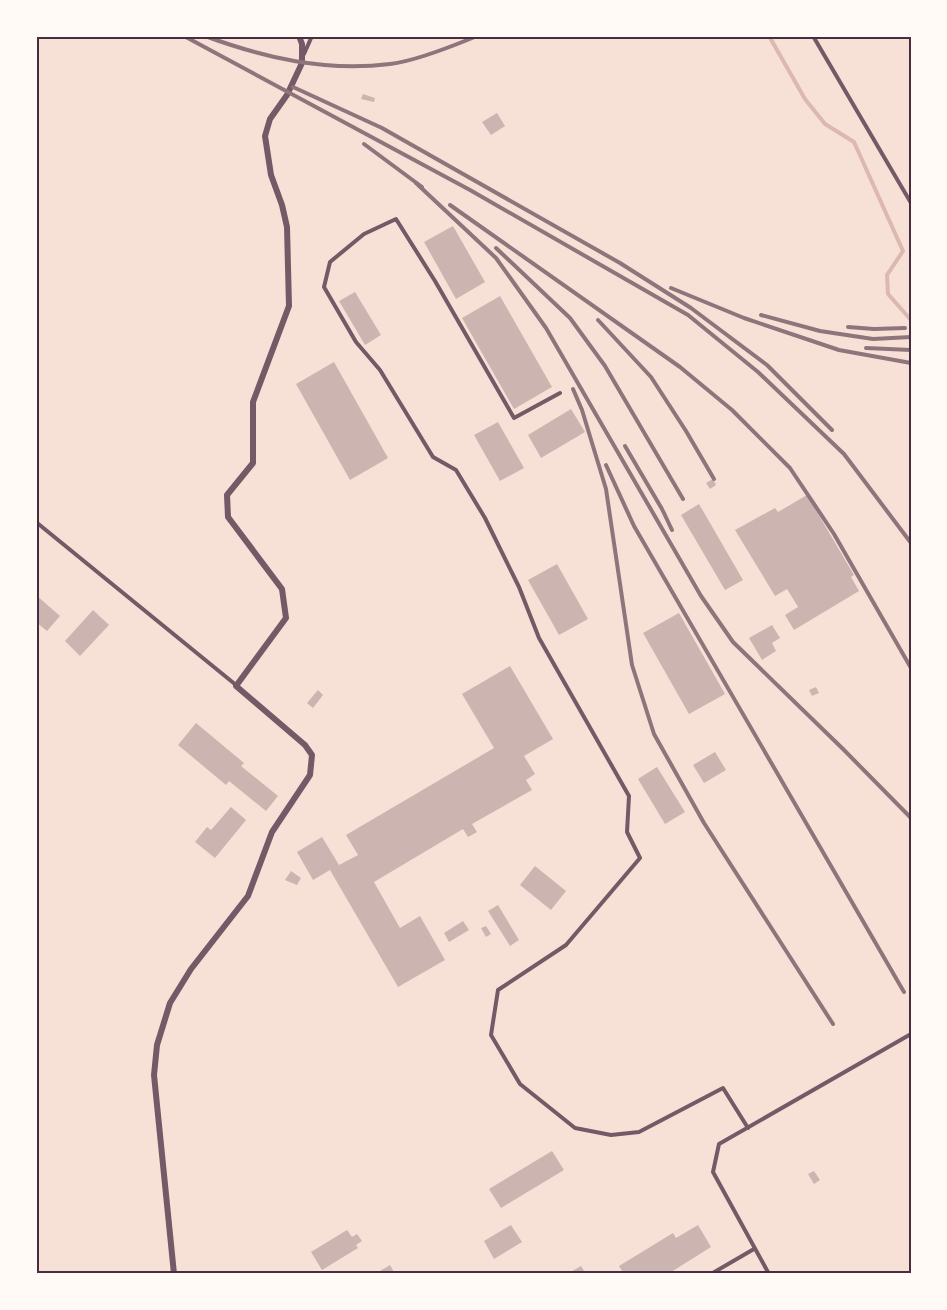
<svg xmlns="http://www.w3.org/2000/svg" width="947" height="1310" viewBox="0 0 947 1310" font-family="Bitter,serif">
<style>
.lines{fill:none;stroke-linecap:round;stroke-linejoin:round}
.stream{stroke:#dcb8b0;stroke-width:4}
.building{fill:#ccb4b1}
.service{stroke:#755966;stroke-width:4}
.minor{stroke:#755966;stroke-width:6}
.rail{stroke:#8f747c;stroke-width:4}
.neatline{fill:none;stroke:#4a2c40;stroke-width:2}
</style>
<rect width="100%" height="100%" fill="#f7e1d7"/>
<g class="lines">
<polyline class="stream" points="769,36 805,99 825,124 854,142 903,251 887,275 888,294 911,320"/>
</g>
<g class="building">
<polygon points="363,94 375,98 374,102 361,99"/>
<polygon points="497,113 505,126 491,135 482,122"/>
<polygon points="453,226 485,282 456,299 424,242"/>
<polygon points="355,292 381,335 365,345 339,301"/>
<polygon points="500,296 552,387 514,409 462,318"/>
<polygon points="334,362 388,458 350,480 296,384"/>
<polygon points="571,409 585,432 541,458 528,435"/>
<polygon points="498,422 524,468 500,481 474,435"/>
<polygon points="713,479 716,485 710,489 706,483"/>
<polygon points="807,495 854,575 851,577 859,591 794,630 785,615 798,607 787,589 775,596 735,530 775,508 778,512"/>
<polygon points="699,504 743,580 725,590 681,515"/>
<polygon points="557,564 588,619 559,635 528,580"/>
<polygon points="36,595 60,616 47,631 36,622"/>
<polygon points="93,610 109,625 80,656 65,641"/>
<polygon points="679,613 725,694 689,714 643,633"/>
<polygon points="772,625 780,638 772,643 776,651 762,660 749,638"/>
<polygon points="510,666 553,739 524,756 535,774 526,780 532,790 472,824 477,832 468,837 463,829 374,882 400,928 420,916 445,960 398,987 330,870 313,880 297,852 322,837 339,865 358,855 346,835 494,748 462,694"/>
<polygon points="816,687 819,693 812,696 809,690"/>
<polygon points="318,690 323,695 313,708 307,703"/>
<polygon points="196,723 244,763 241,766 278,796 266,811 229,781 226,785 178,745"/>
<polygon points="715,752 726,770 704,783 693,765"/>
<polygon points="657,767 685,812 665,824 638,779"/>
<polygon points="231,807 246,820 215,858 195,842 207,827 211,830"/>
<polygon points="535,866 566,891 551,910 520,885"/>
<polygon points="291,871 301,878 297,885 285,880"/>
<polygon points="498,905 519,940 510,946 488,911"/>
<polygon points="463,921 469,930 449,942 444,933"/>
<polygon points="486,926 491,934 486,937 481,928"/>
<polygon points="552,1151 564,1170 501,1208 489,1189"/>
<polygon points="814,1171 820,1180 814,1184 808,1174"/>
<polygon points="511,1225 522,1242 494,1259 484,1241"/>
<polygon points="698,1225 711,1247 668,1274 624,1274 619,1266 673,1233 676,1238"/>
<polygon points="347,1230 352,1237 357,1234 362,1241 356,1245 358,1248 322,1270 311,1252"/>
<polygon points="390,1265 395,1274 375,1274"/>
<polygon points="581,1266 586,1274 567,1274"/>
</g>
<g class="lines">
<g class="service">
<polyline points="813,36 911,203"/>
<polyline points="304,54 312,36"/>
<polyline points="560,393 514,418 435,281 396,219 364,234 330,262 324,287 356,342 380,370 433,457 456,470 485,518 519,587 539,638 629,796 627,832 640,858 566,945 498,990 491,1035 520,1084 575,1128 611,1135 639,1132 723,1088 748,1128"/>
<polyline points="36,522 236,685"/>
<polyline points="711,1274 754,1249"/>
<polyline points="769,1274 713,1172 719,1144 911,1034"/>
</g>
<polyline class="minor" points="174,1274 154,1075 157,1045 170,1003 191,969 248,896 272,832 310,775 312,755 305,745 236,686 286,618 282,589 228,517 227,495 253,463 253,402 289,306 287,227 282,205 271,175 265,136 270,119 287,95 302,63 302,44 299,36"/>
<g class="rail">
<polyline points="184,36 470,190 688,315 758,372 844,454 911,543"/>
<path d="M205 36C265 58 325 72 390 64 416 61 453 46 477 36"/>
<polyline points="293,87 382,128 620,263 691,308 767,365 832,430"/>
<polyline points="364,144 422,187"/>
<polyline points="416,183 496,258 546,328 701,596 733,642 843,749 911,818"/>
<polyline points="450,205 680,367 732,410 790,468 834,534 911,668"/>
<polyline points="496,248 570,318 605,366 683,499"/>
<polyline points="671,288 744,318 839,350 911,363"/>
<polyline points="761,315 820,331 873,339 911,337"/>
<polyline points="598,320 651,377 686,431 714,479"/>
<polyline points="848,327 874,329 905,328"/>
<polyline points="866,348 911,350"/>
<polyline points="573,389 582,410 606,489 632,665 654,734 704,823 833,1024"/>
<polyline points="625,446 662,509 672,530"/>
<polyline points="606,465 634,526 904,992"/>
</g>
</g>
<rect width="947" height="1310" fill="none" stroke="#fffaf5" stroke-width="75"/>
<rect x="38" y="38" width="872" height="1234" class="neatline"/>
</svg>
